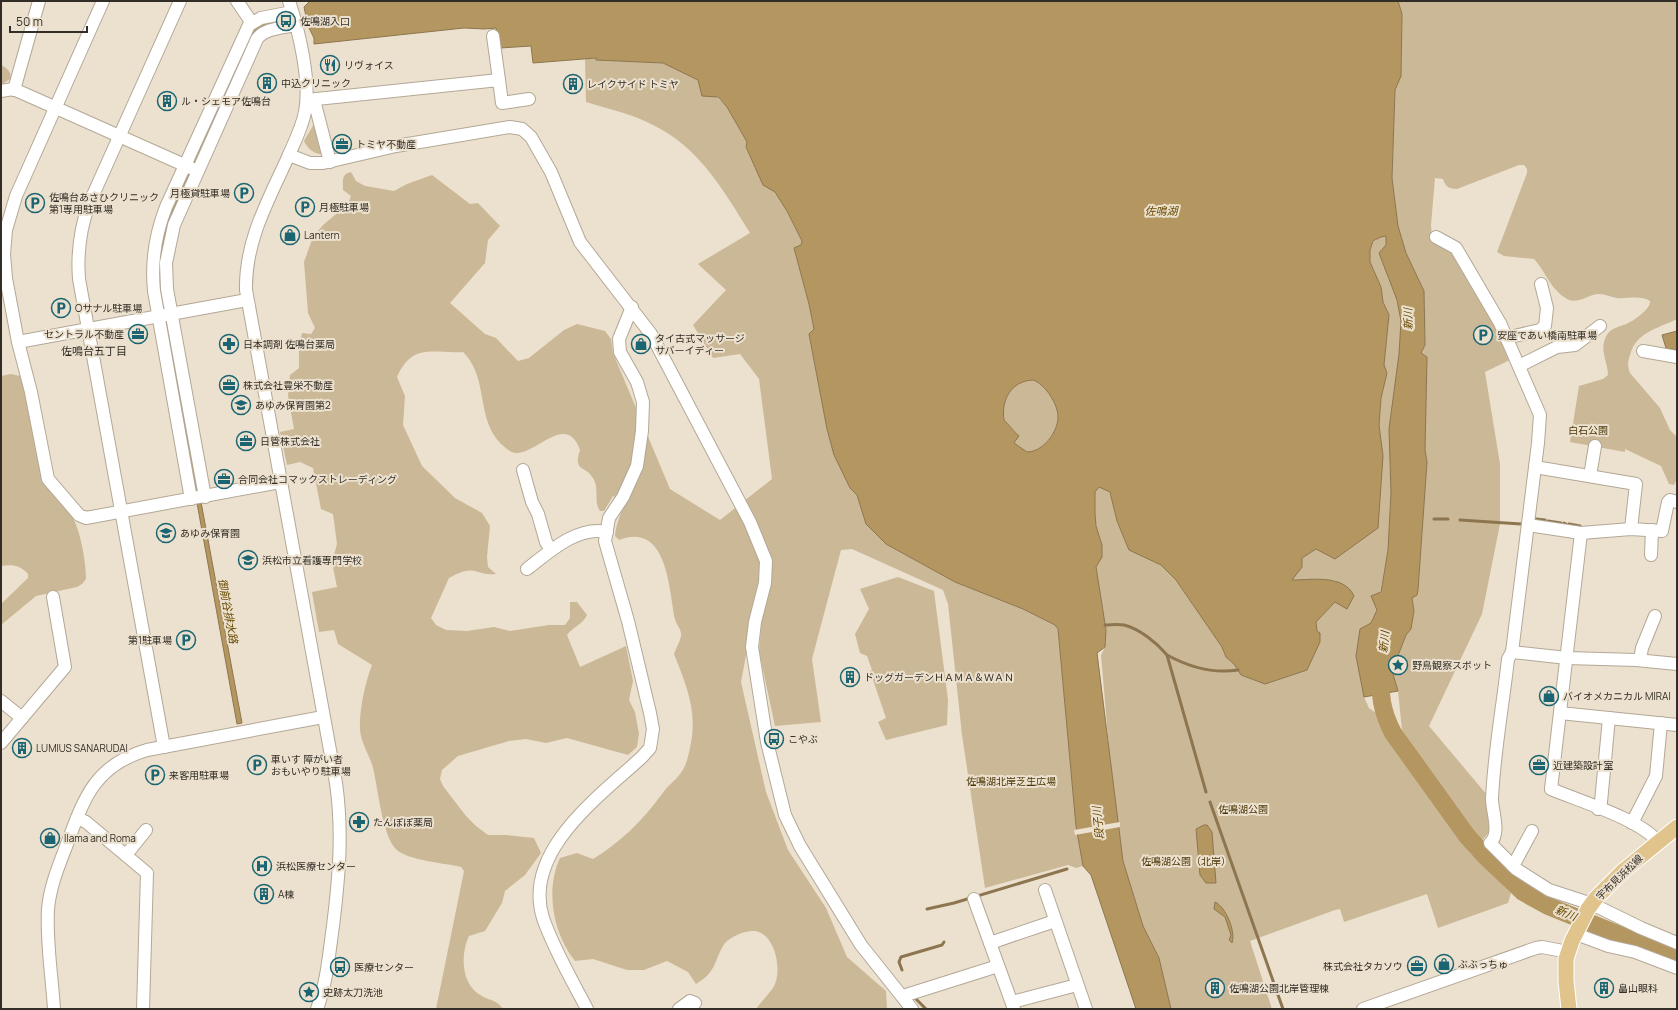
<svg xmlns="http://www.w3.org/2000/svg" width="1678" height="1010" viewBox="0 0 1678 1010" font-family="Manrope,'Noto Sans JP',sans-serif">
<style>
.green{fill:#cbb897}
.water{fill:#b49661;stroke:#8d764f;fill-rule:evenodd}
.pier{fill:#ece1ce}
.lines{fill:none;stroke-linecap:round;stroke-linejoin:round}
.stream{stroke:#8d764f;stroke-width:3}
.river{stroke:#b49661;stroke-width:18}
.minor-casing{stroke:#b3a896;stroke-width:14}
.major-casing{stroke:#fff;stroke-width:17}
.minor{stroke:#fff;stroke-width:12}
.major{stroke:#e0c48b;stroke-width:15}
.labels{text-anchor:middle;stroke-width:4;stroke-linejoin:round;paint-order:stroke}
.poi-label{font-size:10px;fill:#322d26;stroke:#ece1ce;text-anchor:start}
.park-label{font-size:10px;fill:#4b3608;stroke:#ece1ce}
.street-label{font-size:10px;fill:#322d26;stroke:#ece1ce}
.water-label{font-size:11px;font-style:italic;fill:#674901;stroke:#ece1ce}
.neighbourhood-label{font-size:11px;fill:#322d26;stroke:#ece1ce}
</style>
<rect width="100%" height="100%" fill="#ece1ce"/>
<g class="green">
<path d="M1398 1H1677V319C1657 329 1636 332 1630 355 1628 361 1627 366 1630 373L1660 408 1670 430 1677 437V479L1674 485 1669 484 1661 466 1625 449V452L1570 442 1579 386 1603 379 1608 375C1608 363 1600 352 1605 339 1610 326 1620 328 1630 322 1636 319 1651 308 1650 301 1641 295 1627 299 1617 298 1611 297 1605 294 1599 294 1588 294 1578 305 1567 299 1550 289 1546 272 1534 259L1504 256 1497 252 1527 173V169L1524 165H1519L1457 189C1449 189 1445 186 1443 179L1435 178 1431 225 1432 238 1454 250 1497 325 1512 359 1485 372 1500 464V524L1482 614 1429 726 1487 795 1491 830 1479 844 1402 730 1398 691 1392 671 1406 635 1411 629 1414 611 1412 598 1418 590 1427 462 1425 450 1421 353 1425 345 1424 291 1406 253 1398 226 1392 178 1395 90 1401 75 1402 14Z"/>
<path d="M585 58 663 63 699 80 727 107 747 142 746 147 763 184 775 192 787 211 802 241 801 245 794 249 809 304 814 329 809 334 827 429 834 455 850 488 857 495 866 524 886 544 955 582 1023 609 1055 625 1058 630 1076 826 1083 866 1076 868 1068 865 985 888 962 735 948 604 943 590 852 549 841 550 812 659 821 722 775 726 759 651 765 585 759 587 741 682 766 792 788 850 826 908 847 957 886 991 887 1009H756C761 1002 768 995 773 988 783 973 776 934 755 931 746 930 731 936 725 943 713 961 718 971 696 984L688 972 667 961 644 970H627L593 959 575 961C553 934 545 890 560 858L577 853 593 859C621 842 643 820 662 794 667 786 675 781 680 774 686 767 688 757 690 748 698 712 687 687 674 654 676 648 680 642 681 636 682 629 676 625 675 619 669 591 668 521 619 540L615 536C616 523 622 513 624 501L613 496 604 511H600C593 501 600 489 593 478 585 465 573 472 580 450 565 408 530 464 510 451 472 426 492 381 463 352 432 354 413 342 397 377L405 396 403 425 422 466 455 498 482 513 490 526 487 557 488 567 496 574C487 575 483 573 474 571 465 569 457 574 449 578L431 618 436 625 446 630 467 631 494 627 510 631 549 625H565L570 618V602H577L587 615C583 624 573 627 567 635L580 667 626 646 633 681 629 700 635 712 639 734 637 747 628 755 567 738 546 743 526 739 509 741 458 756 442 770 440 779 443 786 466 816 476 826 488 835H506L534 838 541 853 525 875 505 891 502 903 485 931 469 936C460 955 461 985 482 996 491 1001 497 1000 503 1009H436L464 871 461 867 457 866C441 863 410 860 398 851 382 839 378 787 373 768 370 756 361 743 360 730 359 711 365 683 372 665L338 644 334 630 319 632 312 592 337 587 332 562 337 544 333 514 321 509 313 468 300 462 287 465 280 432 294 429 288 396 290 375 299 368V346L302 333 311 334 315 328 308 313 304 262 313 237 323 225 348 204 351 196 343 190C343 181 341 174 351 172L356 181 365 186 394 191 407 184 432 175 470 204 478 203 500 226 488 240 485 263 450 303 485 334 496 338 518 361 529 358 564 330 577 324 605 331 611 339 613 353 670 489 720 520 772 479 759 379 740 354 713 358 693 325 726 290 698 264 750 233C724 191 699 147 653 125 633 114 608 109 586 102Z"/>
<path d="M1 65C7 68 12 72 10 79L1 85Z"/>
<path d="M314 124 325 154C316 155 308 150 304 141Z"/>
<polygon points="1386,236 1386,246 1379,253 1397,300 1401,321 1388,550 1377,610 1371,623 1364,697 1369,708 1386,720 1440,811 1470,853 1511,893 1508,903 1438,928 1427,894 1344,922 1340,909 1335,910 1250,941 1272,1009 1171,1009 1159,958 1143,926 1123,861 1109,748 1101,655 1105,647 1106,630 1096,567 1102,557 1102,545 1096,526 1095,514 1095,492 1099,487 1110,492 1117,521 1129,549 1161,565 1176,580 1222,647 1226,657 1234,664 1241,675 1265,684 1307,670 1317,631 1316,622 1335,602 1335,580 1291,580 1302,558 1316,549 1380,439 1379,425 1381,398 1387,373 1384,365 1389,315 1383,302 1381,287 1370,262 1370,250 1373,242 1381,237"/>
<path d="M11 374 20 376 22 380 43 481C49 493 60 501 69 511 80 526 86 561 86 579L82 584 77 587 36 596 1 625V604L28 578V574C21 565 11 564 1 566V376Z"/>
<path d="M1033 380C1045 384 1058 404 1058 417 1058 432 1043 452 1027 452L1014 443 1017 440 1018 434 1004 420C1001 400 1011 381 1033 380Z"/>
<polygon points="898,577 934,591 948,700 947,725 886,740 878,722 886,718 870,671 872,670 867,656 860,653 855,634 869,609 860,589"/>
</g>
<g class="water">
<path d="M310 1H1398L1402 14 1401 76 1395 90 1392 178 1398 226 1406 253 1424 291 1425 345 1421 353 1427 357 1425 450 1427 462 1418 590 1417 595 1412 598 1414 611 1411 629 1406 635 1392 671 1398 691 1364 697 1356 656 1360 629 1371 623 1377 610 1371 596 1381 592 1388 550 1391 493 1389 429 1399 354 1401 321 1397 300 1379 253 1386 245V236L1381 237 1373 241 1370 250V262L1381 287 1383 302 1389 315 1384 365 1387 373 1381 398 1379 425 1383 456 1378 528 1335 559 1316 549 1302 558V567L1292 580C1312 580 1344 574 1354 596L1347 609 1335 602 1316 622 1317 631 1320 633V642L1307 670 1265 684 1241 675 1234 664 1226 657 1222 647 1176 580 1161 565 1129 550 1117 521 1110 492 1099 487 1095 492V514L1096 526 1102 545V557L1096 567 1106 630 1105 647 1097 653 1123 861 1143 926 1159 958 1171 1009H1136L1091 875 1083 866 1076 826 1058 629 1055 625 1023 609 955 582 886 544 866 524 857 495 850 488 834 455 827 429 809 334 814 329 809 304 794 248 801 245 802 241 787 211 775 192 763 185 746 147 747 142 727 107 718 97 702 96 698 80 663 63 596 60V58L533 63 531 46 500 48 496 28 484 29 464 28 314 44V38L308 26 304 7ZM1033 380C1045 384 1058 404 1058 417 1058 432 1043 452 1027 452L1014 443 1019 436 1004 420C1001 400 1011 381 1033 380Z"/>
<polygon points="283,19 283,23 264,27 196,164 192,162 249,34 257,25"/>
<path d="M187 173 191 175C179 202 162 232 161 262 161 278 165 294 166 309H162L157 262 165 222Z"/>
<polygon points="164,321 168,321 199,491 195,492"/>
<polygon points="1677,331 1677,350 1666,348 1662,335"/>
<polygon points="201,502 242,723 237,724 197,503"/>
<polygon points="1204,825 1207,825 1212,832 1216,883 1206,883 1200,875 1196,829"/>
<path d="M1215 902C1226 907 1236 932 1232 943L1229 940 1231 935 1225 917 1214 909Z"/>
</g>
<polygon class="pier" points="1120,822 1120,827 1075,835 1074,830"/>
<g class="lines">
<g class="stream">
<polyline points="1434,519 1448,519"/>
<polyline points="1536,519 1545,520"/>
<polyline points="1460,520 1521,524"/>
<polyline points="1548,521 1561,523"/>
<polyline points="1564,523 1566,524"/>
<polyline points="1569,524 1580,526"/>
<path d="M1105 625C1111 625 1118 624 1124 625 1140 629 1157 643 1167 655L1206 792"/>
<path d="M1167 655C1189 667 1213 674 1238 670"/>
<polyline points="1210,802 1283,1009"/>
<polyline points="927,909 954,903 1067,869"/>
<polyline points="902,970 899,962 901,957 942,945 944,942"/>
<polyline points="916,999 926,1009"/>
</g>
<path class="river" d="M1381 670C1379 694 1382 712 1393 733L1467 836 1484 855 1523 892 1548 906 1677 958"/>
<defs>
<g id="minor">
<polyline points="103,1 16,196 6,230 4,254 6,278 18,342 31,392 48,479 79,515 86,518 280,482"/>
<polyline points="237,1 252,23"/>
<path d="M289 1C299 31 311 81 305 112 302 128 294 143 288 157 268 201 245 241 246 290L336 783C343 832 339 877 333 926 329 954 327 982 317 1009"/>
<polyline points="493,36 499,80"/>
<polyline points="14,90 39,1"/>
<polyline points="1,91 13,89 18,91 191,168"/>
<polyline points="307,100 499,80 502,103 529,99"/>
<polyline points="314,100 330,162"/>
<polyline points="289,155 310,163 323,163 396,146 510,127 522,129 531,137 551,172 580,242 651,334 750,522 766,561 765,583 755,622 752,647 767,742 785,815 800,846 861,945 912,1009"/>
<path d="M1436 237 1456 248 1500 323 1540 415 1538 443 1512 652 1508 659C1503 705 1494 752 1492 799 1492 811 1501 834 1490 843L1516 869 1549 890 1592 904 1641 928 1677 943"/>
<polyline points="1506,338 1540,330 1545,326 1547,308 1541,284"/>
<polyline points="18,342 247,300"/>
<polyline points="1643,351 1677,357"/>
<polyline points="1519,366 1557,347 1575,345 1600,326"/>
<polyline points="1535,467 1636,484 1631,529"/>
<polyline points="523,470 532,502 538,514 546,542 551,550"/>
<polyline points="1590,476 1595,446"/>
<path d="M205 497 167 289 166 263 174 225 257 39C265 28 283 28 295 25"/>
<path d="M191 499 154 291C151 261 155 235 166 207L249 25 261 18 292 12"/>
<path d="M1528 525 1581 533 1551 789C1579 801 1640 819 1658 842"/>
<polyline points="1581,533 1631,529 1662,531 1668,502 1670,500 1677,502"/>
<polyline points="1651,555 1652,530"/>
<path d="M527 569C549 552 578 525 607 532"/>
<polyline points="1512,652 1567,658 1636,660 1677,664"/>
<polyline points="1640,660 1642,648 1655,616"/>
<polyline points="1,701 22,718"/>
<polyline points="1560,713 1677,725"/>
<polyline points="1,743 65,667 53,597"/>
<path d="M164 747 79 279C77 253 80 229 89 204L180 1"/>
<polyline points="1598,809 1601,802 1609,718"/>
<polyline points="77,818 86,822 147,873 143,1009"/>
<polyline points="1632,823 1656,776 1661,723"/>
<polyline points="126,855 146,830"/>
<polyline points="1513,866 1532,831"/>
<polyline points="1045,890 1086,1009"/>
<polyline points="974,899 1014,1009"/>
<polyline points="1576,934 1608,946 1635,952 1677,968"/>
<polyline points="990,943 1055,921"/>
<polyline points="903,996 998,966"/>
<polyline points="1012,1002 1077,985"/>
<path d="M54 1009C52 976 46 941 48 909 50 886 59 865 67 844 84 798 95 765 147 750L323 717"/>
<path d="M587 1009C572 980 554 950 543 918 522 851 600 796 642 757L650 748 653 729 650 713 628 621 605 541 609 518 623 497 637 466 642 431 643 402 637 382 620 352 619 339 632 307"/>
<polyline points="679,1009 690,1001 695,1003"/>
<polyline points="1363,1009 1536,948 1542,947 1568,952"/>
</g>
<polyline id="major" points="1569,1009 1566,981 1566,959 1572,941 1588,909 1596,898 1623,871 1677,827"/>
</defs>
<use href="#minor" class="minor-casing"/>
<use href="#major" class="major-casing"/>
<use href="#minor" class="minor"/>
<use href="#major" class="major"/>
</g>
<defs>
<symbol id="bus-ring" viewBox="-11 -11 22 22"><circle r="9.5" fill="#ece1ce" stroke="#1b6572" stroke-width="1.5"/><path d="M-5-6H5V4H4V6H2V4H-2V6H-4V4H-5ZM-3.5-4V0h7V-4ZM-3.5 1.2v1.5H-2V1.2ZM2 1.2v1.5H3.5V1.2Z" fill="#1b6572"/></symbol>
<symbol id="restaurant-ring" viewBox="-11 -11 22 22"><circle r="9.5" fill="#ece1ce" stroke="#1b6572" stroke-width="1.5"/><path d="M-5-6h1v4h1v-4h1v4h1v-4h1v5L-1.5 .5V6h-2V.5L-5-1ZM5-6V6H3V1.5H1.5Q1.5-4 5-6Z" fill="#1b6572"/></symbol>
<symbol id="building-ring" viewBox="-11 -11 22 22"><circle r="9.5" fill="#ece1ce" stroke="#1b6572" stroke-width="1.5"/><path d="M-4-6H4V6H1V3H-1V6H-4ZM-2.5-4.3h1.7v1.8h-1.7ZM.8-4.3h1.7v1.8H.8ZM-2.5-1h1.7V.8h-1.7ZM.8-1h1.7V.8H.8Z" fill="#1b6572"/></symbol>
<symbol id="office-ring" viewBox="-11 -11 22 22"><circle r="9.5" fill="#ece1ce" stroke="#1b6572" stroke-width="1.5"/><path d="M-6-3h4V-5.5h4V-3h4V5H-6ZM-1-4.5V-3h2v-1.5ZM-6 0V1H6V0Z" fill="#1b6572"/></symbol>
<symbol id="parking-ring" viewBox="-11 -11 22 22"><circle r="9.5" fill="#ece1ce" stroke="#1b6572" stroke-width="1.5"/><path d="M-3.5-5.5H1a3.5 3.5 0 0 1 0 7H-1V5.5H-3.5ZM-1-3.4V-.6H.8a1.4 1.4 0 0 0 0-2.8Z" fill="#1b6572"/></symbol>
<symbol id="shop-ring" viewBox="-11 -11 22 22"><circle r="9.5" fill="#ece1ce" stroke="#1b6572" stroke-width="1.5"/><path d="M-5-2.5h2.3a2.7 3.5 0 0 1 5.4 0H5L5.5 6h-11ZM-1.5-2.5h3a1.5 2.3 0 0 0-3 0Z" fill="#1b6572"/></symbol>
<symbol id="pharmacy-ring" viewBox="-11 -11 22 22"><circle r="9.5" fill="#ece1ce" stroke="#1b6572" stroke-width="1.5"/><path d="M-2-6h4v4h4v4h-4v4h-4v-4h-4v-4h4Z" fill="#1b6572"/></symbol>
<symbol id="school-ring" viewBox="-11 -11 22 22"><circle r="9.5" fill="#ece1ce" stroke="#1b6572" stroke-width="1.5"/><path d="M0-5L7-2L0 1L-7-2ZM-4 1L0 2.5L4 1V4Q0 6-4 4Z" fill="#1b6572"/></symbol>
<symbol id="university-ring" viewBox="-11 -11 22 22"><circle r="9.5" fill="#ece1ce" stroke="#1b6572" stroke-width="1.5"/><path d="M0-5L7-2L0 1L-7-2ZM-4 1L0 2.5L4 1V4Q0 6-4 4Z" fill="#1b6572"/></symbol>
<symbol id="sight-ring" viewBox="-11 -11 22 22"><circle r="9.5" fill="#ece1ce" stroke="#1b6572" stroke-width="1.5"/><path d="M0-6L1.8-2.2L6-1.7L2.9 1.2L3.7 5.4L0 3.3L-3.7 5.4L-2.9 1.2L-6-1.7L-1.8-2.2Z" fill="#1b6572"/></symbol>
<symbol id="hospital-ring" viewBox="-11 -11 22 22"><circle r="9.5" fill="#ece1ce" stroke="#1b6572" stroke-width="1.5"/><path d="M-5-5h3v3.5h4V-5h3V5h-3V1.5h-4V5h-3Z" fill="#1b6572"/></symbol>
</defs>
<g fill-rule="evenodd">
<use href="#bus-ring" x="275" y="10" width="22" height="22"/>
<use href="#restaurant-ring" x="319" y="54" width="22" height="22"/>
<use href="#building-ring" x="256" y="72" width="22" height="22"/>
<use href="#building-ring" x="562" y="73" width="22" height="22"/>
<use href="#building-ring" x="156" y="90" width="22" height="22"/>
<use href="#office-ring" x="331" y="133" width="22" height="22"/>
<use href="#parking-ring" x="233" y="182" width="22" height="22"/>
<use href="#parking-ring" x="24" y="192" width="22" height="22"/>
<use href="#parking-ring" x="294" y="196" width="22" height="22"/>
<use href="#shop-ring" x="279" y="224" width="22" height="22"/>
<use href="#parking-ring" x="50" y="297" width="22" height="22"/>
<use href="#office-ring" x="127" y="323" width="22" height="22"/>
<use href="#parking-ring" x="1472" y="324" width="22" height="22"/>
<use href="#pharmacy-ring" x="218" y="333" width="22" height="22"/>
<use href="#shop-ring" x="630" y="333" width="22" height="22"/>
<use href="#office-ring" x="218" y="374" width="22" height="22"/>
<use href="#school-ring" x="230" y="394" width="22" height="22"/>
<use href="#office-ring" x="235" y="430" width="22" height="22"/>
<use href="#office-ring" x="213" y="468" width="22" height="22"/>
<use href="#school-ring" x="155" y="522" width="22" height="22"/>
<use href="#university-ring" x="237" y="549" width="22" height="22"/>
<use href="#parking-ring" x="175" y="629" width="22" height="22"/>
<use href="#sight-ring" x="1387" y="654" width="22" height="22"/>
<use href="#building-ring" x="839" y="666" width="22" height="22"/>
<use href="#shop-ring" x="1538" y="685" width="22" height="22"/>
<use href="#bus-ring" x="763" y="728" width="22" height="22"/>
<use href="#building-ring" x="11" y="737" width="22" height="22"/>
<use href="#parking-ring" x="246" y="754" width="22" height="22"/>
<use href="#office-ring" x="1528" y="754" width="22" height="22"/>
<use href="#parking-ring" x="144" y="764" width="22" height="22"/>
<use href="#pharmacy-ring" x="348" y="811" width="22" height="22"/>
<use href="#shop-ring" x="39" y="827" width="22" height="22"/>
<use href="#hospital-ring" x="251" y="855" width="22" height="22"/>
<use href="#building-ring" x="253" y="883" width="22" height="22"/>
<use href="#shop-ring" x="1433" y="953" width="22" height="22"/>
<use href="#office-ring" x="1406" y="955" width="22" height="22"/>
<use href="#bus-ring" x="329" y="956" width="22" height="22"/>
<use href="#building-ring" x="1204" y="977" width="22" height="22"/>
<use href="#building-ring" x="1593" y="977" width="22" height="22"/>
<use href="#sight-ring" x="298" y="981" width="22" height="22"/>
</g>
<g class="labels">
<g class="poi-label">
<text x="300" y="25">佐鳴湖入口</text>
<text x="344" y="69">リヴォイス</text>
<text x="281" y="87">中込クリニック</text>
<text x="587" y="88">レイクサイド トミヤ</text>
<text x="181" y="105">ル・シェモア佐鳴台</text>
<text x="356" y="148">トミヤ不動産</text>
<text x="230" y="197" text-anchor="end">月極貸駐車場</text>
<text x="49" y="201">佐鳴台あさひクリニック<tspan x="49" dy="12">第1専用駐車場</tspan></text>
<text x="319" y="211">月極駐車場</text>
<text x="304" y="239">Lantern</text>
<text x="75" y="312">Oサナル駐車場</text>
<text x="124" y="338" text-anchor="end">セントラル不動産</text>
<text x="1497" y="339">安座であい橋南駐車場</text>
<text x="655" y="342">タイ古式マッサージ<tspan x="655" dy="12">サバーイディー</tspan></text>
<text x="243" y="348">日本調剤 佐鳴台薬局</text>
<text x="243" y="389">株式会社豊栄不動産</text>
<text x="255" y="409">あゆみ保育園第2</text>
<text x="260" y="445">日管株式会社</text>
<text x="238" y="483">合同会社コマックストレーディング</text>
<text x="180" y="537">あゆみ保育園</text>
<text x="262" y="564">浜松市立看護専門学校</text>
<text x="172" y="644" text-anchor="end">第1駐車場</text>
<text x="1412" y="669">野鳥観察スポット</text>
<text x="864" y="681">ドッグガーデンＨＡＭＡ＆ＷＡＮ</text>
<text x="1563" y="700">バイオメカニカル MIRAI</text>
<text x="788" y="743">こやぶ</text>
<text x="36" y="752">LUMIUS SANARUDAI</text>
<text x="271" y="763">車いす 障がい者<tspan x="271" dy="12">おもいやり駐車場</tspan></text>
<text x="1553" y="769">近建築設計室</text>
<text x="169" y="779">来客用駐車場</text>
<text x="373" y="826">たんぽぽ薬局</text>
<text x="64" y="842">llama and Roma</text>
<text x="276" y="870">浜松医療センター</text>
<text x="278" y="898">A棟</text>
<text x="1458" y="968">ぶぶっちゅ</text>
<text x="1403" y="970" text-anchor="end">株式会社タカソウ</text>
<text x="354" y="971">医療センター</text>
<text x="1229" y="992">佐鳴湖公園北岸管理棟</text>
<text x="1618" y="992">畠山眼科</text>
<text x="323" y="996">史跡太刀洗池</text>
</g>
<g class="park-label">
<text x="1588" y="434">白石公園</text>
<text x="1011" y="785">佐鳴湖北岸芝生広場</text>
<text x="1243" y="813">佐鳴湖公園</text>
<text x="1186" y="865">佐鳴湖公園（北岸）</text>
</g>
<g class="street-label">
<text transform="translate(1619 877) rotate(-44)" y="4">宇布見浜松線</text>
</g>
<g class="water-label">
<text x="1161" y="215">佐鳴湖</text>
<text transform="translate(1408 319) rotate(-91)" y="4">新川</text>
<text transform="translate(228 611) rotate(80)" y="4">御前谷排水路</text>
<text transform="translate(1384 642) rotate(-85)" y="4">新川</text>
<text transform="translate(1098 823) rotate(-96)" y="4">段子川</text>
<text transform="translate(1566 913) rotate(22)" y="4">新川</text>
</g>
<g class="neighbourhood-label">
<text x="94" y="355">佐鳴台五丁目</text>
</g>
</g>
<rect width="1678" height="1010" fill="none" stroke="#322d26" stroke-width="4"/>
<path d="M10 26v6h77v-6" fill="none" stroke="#322d26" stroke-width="2"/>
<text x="16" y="26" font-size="12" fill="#322d26" stroke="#ece1ce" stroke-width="3" paint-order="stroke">50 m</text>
</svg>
